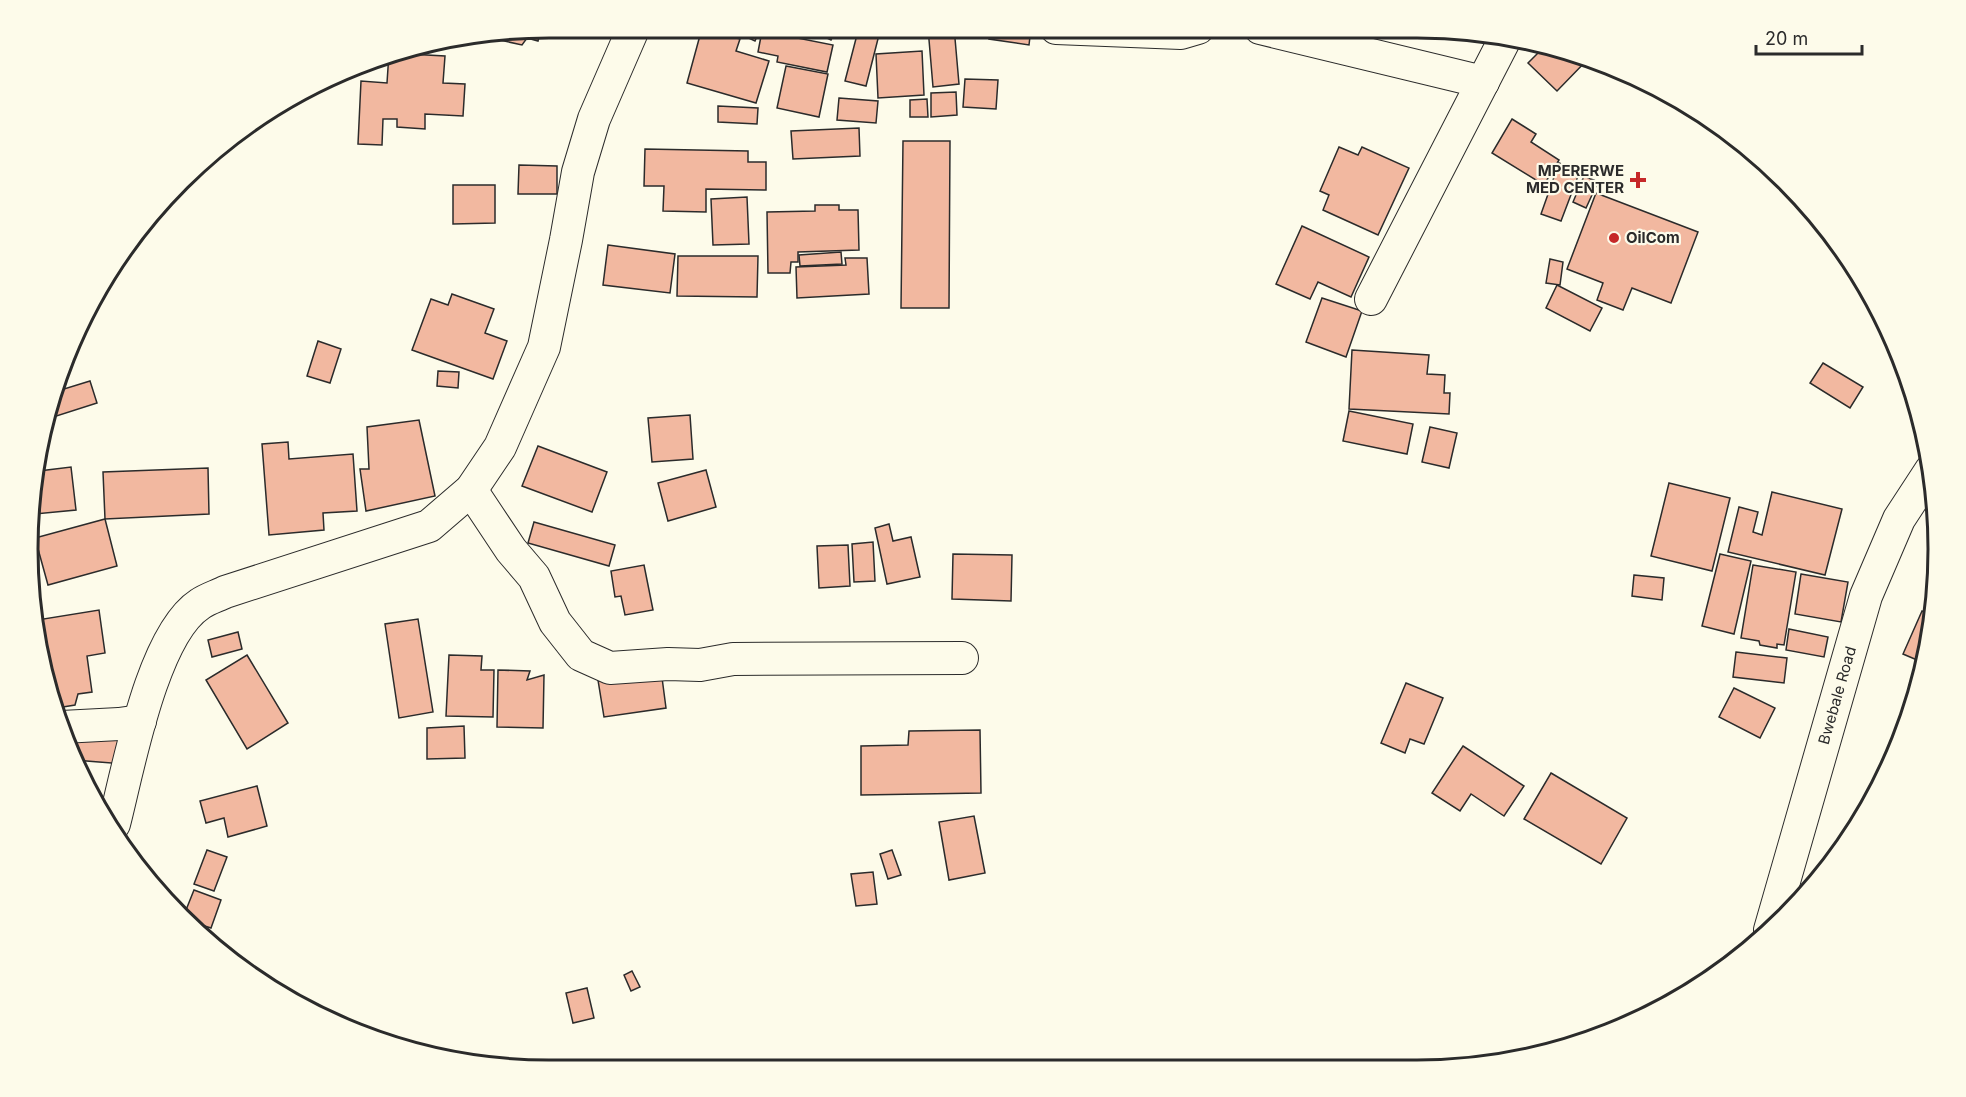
<svg xmlns="http://www.w3.org/2000/svg" width="1966" height="1097" viewBox="0 0 1966 1097" font-family="Inter,sans-serif">
<style>
.building{fill:#f2b8a0;stroke:#2b2b2b;stroke-width:1.5}
.lines{fill:none;stroke-linecap:round;stroke-linejoin:round}
.street-casing{stroke:#2b2b2b;stroke-width:34}
.street{stroke:#fdfbea;stroke-width:32}
.poi-dot{fill:#c62828;stroke:#fdfbea;stroke-width:2}
.labels{text-anchor:middle;stroke-width:4.5;stroke-linejoin:round;paint-order:stroke}
.poi-label{font-size:15px;font-weight:bold;fill:#2b2b2b;stroke:#fdfbea;text-anchor:end}
.street-label{font-size:15px;fill:#2b2b2b;stroke:#fdfbea}
.rim{fill:none;stroke:#2b2b2b;stroke-width:3}
</style>
<rect width="100%" height="100%" fill="#fdfbea"/>
<g class="building">
<polygon points="725,27 761,27 755,41"/>
<polygon points="804,27 837,27 831,40"/>
<polygon points="859,27 881,27 866,86 845,81"/>
<polygon points="954,27 959,84 933,87 928,28"/>
<polygon points="541,28 538,41 527,38 522,45 486,37"/>
<polygon points="702,28 740,39 736,51 769,61 756,103 687,83"/>
<polygon points="991,28 1031,28 1029,45 989,39"/>
<polygon points="762,31 833,45 827,72 777,62 778,56 758,52"/>
<polygon points="1547,44 1588,59 1557,91 1528,63"/>
<polygon points="922,51 924,95 878,98 876,54"/>
<polygon points="389,53 445,56 443,83 465,84 463,116 425,114 425,129 397,127 397,119 383,119 382,145 358,144 361,81 387,83"/>
<polygon points="786,66 828,74 819,117 777,108"/>
<polygon points="965,79 998,80 996,109 963,107"/>
<polygon points="956,92 957,115 931,117 931,93"/>
<polygon points="839,98 878,101 876,123 837,120"/>
<polygon points="927,99 928,117 910,117 910,100"/>
<polygon points="718,106 758,108 757,124 718,122"/>
<polygon points="1512,119 1536,134 1531,142 1559,160 1544,185 1492,153"/>
<polygon points="859,128 860,156 793,159 791,131"/>
<polygon points="903,141 950,141 949,308 901,308"/>
<polygon points="1339,147 1358,155 1362,147 1409,168 1378,235 1323,210 1329,195 1320,191"/>
<polygon points="645,149 748,151 748,162 766,162 766,190 706,189 706,212 663,211 664,186 644,186"/>
<polygon points="1559,163 1580,171 1561,221 1541,214"/>
<polygon points="519,165 557,166 557,194 518,194"/>
<polygon points="1584,176 1598,182 1586,208 1573,202"/>
<polygon points="453,185 495,185 495,223 453,224"/>
<polygon points="1596,193 1698,232 1671,303 1632,288 1623,310 1597,300 1603,283 1567,269"/>
<polygon points="747,197 749,244 713,245 711,199"/>
<polygon points="815,205 839,205 839,210 858,210 859,250 798,252 798,262 791,262 790,273 768,273 767,212 815,211"/>
<polygon points="1302,226 1369,257 1351,297 1318,282 1310,299 1276,284"/>
<polygon points="608,245 675,254 670,293 603,285"/>
<polygon points="841,252 842,264 800,266 799,255"/>
<polygon points="678,256 758,256 757,297 677,296"/>
<polygon points="845,258 867,258 869,294 797,298 796,267 846,265"/>
<polygon points="1550,259 1563,262 1560,285 1546,283"/>
<polygon points="1557,285 1602,308 1590,331 1546,308"/>
<polygon points="452,294 494,309 485,333 507,341 493,379 412,350 431,299 448,305"/>
<polygon points="1322,298 1362,311 1346,357 1306,342"/>
<polygon points="318,341 341,349 330,383 307,376"/>
<polygon points="1352,350 1429,355 1427,374 1445,375 1444,393 1450,393 1449,414 1349,409"/>
<polygon points="1823,363 1863,387 1850,408 1810,383"/>
<polygon points="438,371 459,372 458,388 437,386"/>
<polygon points="90,381 97,403 44,420 45,413 54,392"/>
<polygon points="1349,411 1413,424 1407,454 1343,441"/>
<polygon points="690,415 693,459 652,462 648,418"/>
<polygon points="419,420 435,496 366,511 360,469 369,469 367,427"/>
<polygon points="1430,427 1457,433 1449,468 1422,462"/>
<polygon points="288,442 289,459 353,454 357,511 323,513 324,530 269,535 262,444"/>
<polygon points="538,446 607,472 592,512 522,486"/>
<polygon points="71,467 76,510 35,514 39,471"/>
<polygon points="208,468 209,514 105,519 103,472"/>
<polygon points="706,470 716,507 668,521 658,483"/>
<polygon points="1669,483 1730,498 1712,571 1651,556"/>
<polygon points="1772,492 1842,509 1825,575 1728,552 1739,507 1758,512 1753,532 1762,535"/>
<polygon points="105,519 117,566 48,585 35,538"/>
<polygon points="534,522 615,545 609,566 528,543"/>
<polygon points="889,524 893,541 911,537 920,577 887,584 875,528"/>
<polygon points="873,542 875,581 854,582 852,544"/>
<polygon points="848,545 850,586 819,588 817,546"/>
<polygon points="953,554 1012,555 1011,601 952,599"/>
<polygon points="1720,554 1751,561 1734,634 1702,626"/>
<polygon points="644,565 653,610 625,615 621,596 615,597 611,571"/>
<polygon points="1753,565 1796,572 1784,645 1777,644 1777,648 1760,645 1759,641 1741,638"/>
<polygon points="1801,574 1848,582 1841,622 1795,614"/>
<polygon points="1634,575 1664,578 1662,600 1632,596"/>
<polygon points="99,610 105,653 87,656 92,692 78,694 75,705 57,708 37,620"/>
<polygon points="1922,611 1934,617 1924,663 1903,654"/>
<polygon points="418,619 433,712 399,718 385,624"/>
<polygon points="1789,629 1828,637 1824,657 1786,650"/>
<polygon points="238,632 242,649 212,657 208,640"/>
<polygon points="1736,652 1787,658 1784,683 1733,677"/>
<polygon points="247,655 288,723 247,749 206,680"/>
<polygon points="449,655 482,656 481,670 494,670 493,717 446,716"/>
<polygon points="498,670 530,671 527,680 544,675 543,728 497,727"/>
<polygon points="661,670 666,708 604,717 598,680"/>
<polygon points="1406,683 1443,698 1424,744 1410,739 1405,753 1381,743"/>
<polygon points="1734,688 1775,708 1760,738 1719,717"/>
<polygon points="464,726 465,758 427,759 427,728"/>
<polygon points="980,730 981,793 861,795 861,746 908,745 909,731"/>
<polygon points="63,732 126,736 124,764 74,760 67,748"/>
<polygon points="1463,746 1524,786 1504,816 1471,794 1460,811 1432,793"/>
<polygon points="1551,773 1627,818 1601,864 1524,819"/>
<polygon points="257,786 267,826 228,837 224,818 206,823 200,801"/>
<polygon points="974,816 985,873 949,880 939,822"/>
<polygon points="207,850 227,857 214,891 194,884"/>
<polygon points="892,850 901,875 888,879 880,854"/>
<polygon points="873,872 877,904 856,906 851,874"/>
<polygon points="194,890 221,900 211,928 192,922 184,915"/>
<polygon points="632,971 640,987 631,991 624,975"/>
<polygon points="587,988 594,1018 573,1023 566,993"/>
</g>
<g class="lines">
<defs>
<g id="street">
<polyline points="1056,28 1181,33 1198,28"/>
<polyline points="1260,28 1483,82"/>
<polyline points="1371,299 1506,37"/>
<polyline points="471,490 511,550 534,577 555,622 581,655 610,668 668,664 700,665 733,659 962,658"/>
<polyline points="62,727 119,724 140,721"/>
<path d="M114 824C128 770 152 635 200 604 207 599 217 596 225 592L429 526 471 490 500 447 544 347 566 240 578 172 594 119 634 27"/>
<path id="s1" d="M1770 930 1866 596 1899 519 1931 470"/>
</g>
</defs>
<use href="#street" class="street-casing"/>
<use href="#street" class="street"/>
</g>
<g class="poi-dot">
<path d="M1635 171h6v6h6v6h-6v6h-6v-6h-6v-6h6z"/>
<circle cx="1614" cy="238" r="6"/>
</g>
<g class="labels">
<g class="poi-label">
<text x="1624" y="176">MPERERWE<tspan x="1624" dy="17">MED CENTER</tspan></text>
<text x="1626" y="243" text-anchor="start">OilCom</text>
</g>
<g class="street-label">
<text dy="5" stroke="none"><textPath href="#s1" startOffset="244">Bwebale Road</textPath></text>
</g>
</g>
<path d="M0 0H1966V1097H0ZM549 38H1417A511 511 0 0 1 1928 549V549A511 511 0 0 1 1417 1060H549A511 511 0 0 1 38 549V549A511 511 0 0 1 549 38Z" fill="#fdfbea" fill-rule="evenodd"/>
<path class="rim" d="M549 38H1417A511 511 0 0 1 1928 549V549A511 511 0 0 1 1417 1060H549A511 511 0 0 1 38 549V549A511 511 0 0 1 549 38Z"/>
<path d="M1756 45v9h106v-9" fill="none" stroke="#2b2b2b" stroke-width="3"/>
<text x="1765" y="45" font-size="18" fill="#2b2b2b" stroke="#fdfbea" stroke-width="4.5" paint-order="stroke">20 m</text>
</svg>
